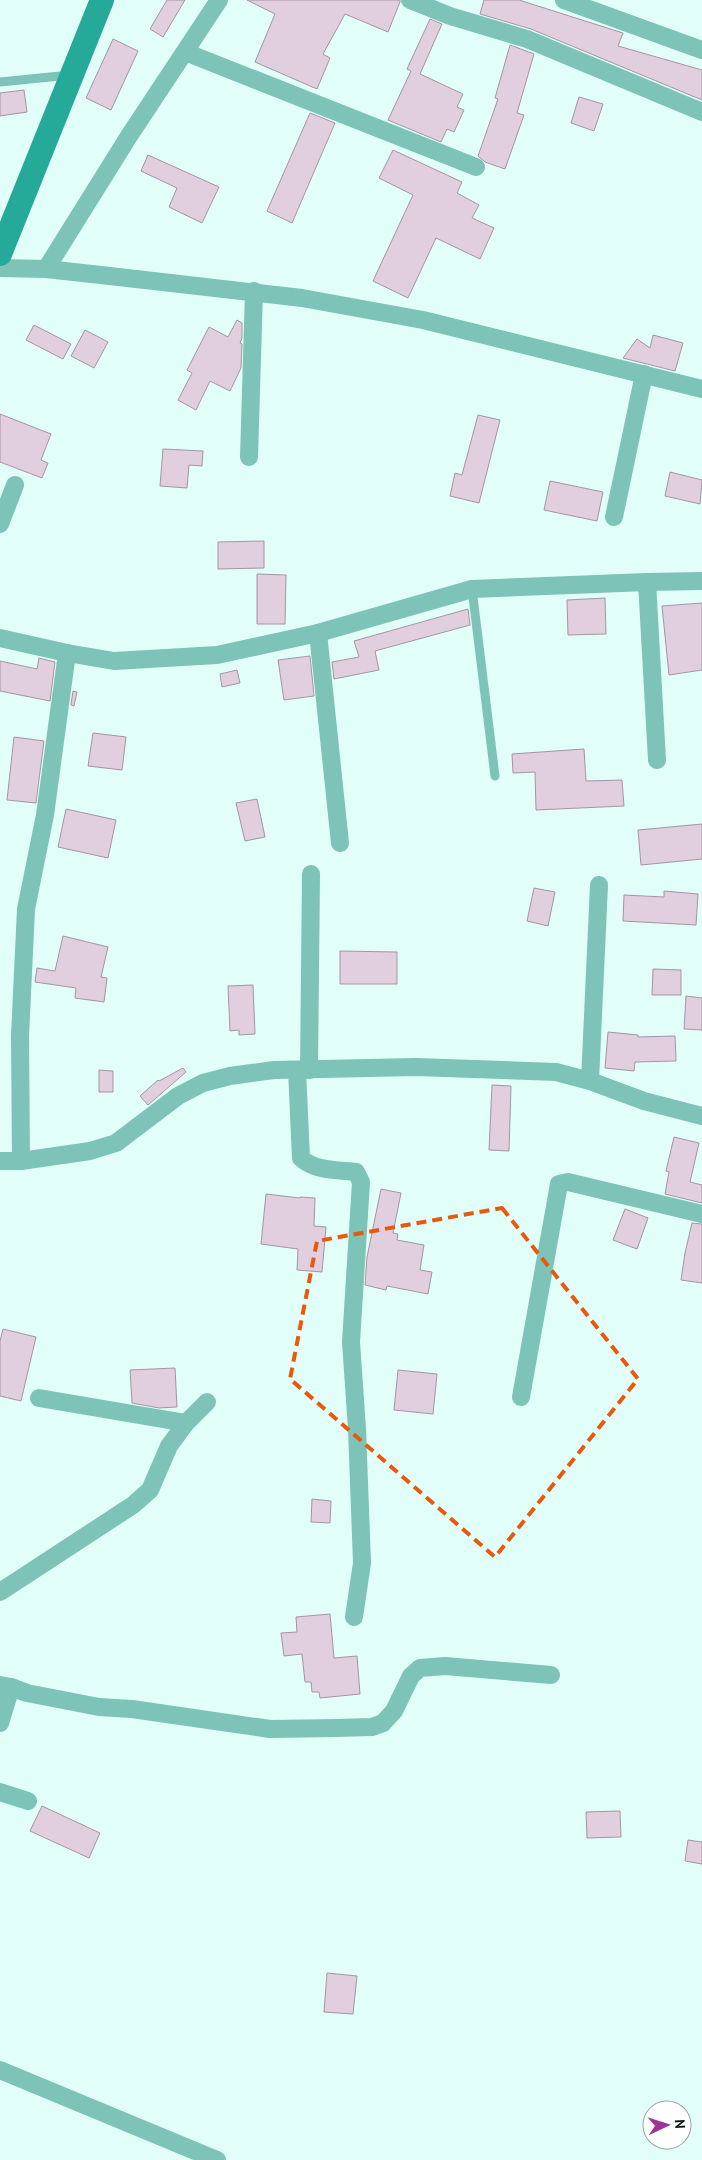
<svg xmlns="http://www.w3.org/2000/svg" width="702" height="2160" viewBox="0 0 702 2160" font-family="'PT Sans',sans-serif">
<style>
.building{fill:#e1cfdf;stroke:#a594a3}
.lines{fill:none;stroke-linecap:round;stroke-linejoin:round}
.lane{stroke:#7dc3b7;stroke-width:9}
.street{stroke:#7dc3b7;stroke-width:18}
.secondary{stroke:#25a998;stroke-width:24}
.marked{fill:none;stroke:#e8590c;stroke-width:4;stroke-dasharray:10 6;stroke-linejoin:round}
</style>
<rect width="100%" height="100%" fill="#e2fef9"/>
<g class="building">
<polygon points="167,0 185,0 163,37 150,29"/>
<polygon points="247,0 400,0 400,2 388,32 345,14 323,54 330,58 317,89 255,62 275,14"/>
<polygon points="484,0 519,0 623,33 618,46 702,70 702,100 531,29 480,14"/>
<polygon points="430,19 442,24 420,74 463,94 457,107 464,110 454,132 447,129 441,142 388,120 411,71 407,69"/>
<polygon points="113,39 138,51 111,110 86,98"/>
<polygon points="510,45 534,54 517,113 524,115 505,169 485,162 478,156 498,99 495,98"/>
<polygon points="24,90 27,112 0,116 0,93"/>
<polygon points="579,97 603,104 594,131 571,123"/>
<polygon points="310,113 335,123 292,223 267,211"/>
<polygon points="393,150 462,182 457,193 479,205 472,218 494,228 480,259 436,238 408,298 373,281 413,195 379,178"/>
<polygon points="148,155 219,187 202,223 169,207 177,188 141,171"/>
<polygon points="237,320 242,323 242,338 240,343 242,344 241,368 230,391 210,381 196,410 178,400 192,373 187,370 209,327 228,337"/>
<polygon points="34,325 71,344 63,359 26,340"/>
<polygon points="85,330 108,342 94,368 71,356"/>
<polygon points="653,335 683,343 675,371 623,358 637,339 650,348"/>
<polygon points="0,414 51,434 41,460 48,463 42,478 0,462"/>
<polygon points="478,415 500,420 479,503 450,496 455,473 462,475"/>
<polygon points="163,449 203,451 202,466 189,465 187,488 160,486"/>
<polygon points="670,472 702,480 700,504 665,496"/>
<polygon points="550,481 603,492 597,521 544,510"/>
<polygon points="264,541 264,568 218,569 218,542"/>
<polygon points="257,574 286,575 285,624 257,624"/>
<polygon points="605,598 606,634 568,635 567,600"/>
<polygon points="702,603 702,670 669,675 662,606"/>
<polygon points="468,609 470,625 375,651 379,670 334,679 332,662 359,657 354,641"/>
<polygon points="310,656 314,696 284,700 278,660"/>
<polygon points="39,658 55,662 50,701 0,691 0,661 37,669"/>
<polygon points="237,670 240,683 222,687 220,674"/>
<polygon points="73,691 77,692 74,706 71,705"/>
<polygon points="93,733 126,737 122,770 88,766"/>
<polygon points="14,737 44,741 36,803 7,800"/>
<polygon points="584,749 586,781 622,780 624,806 536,810 535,772 513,773 512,754"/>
<polygon points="257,799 265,837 245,841 236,803"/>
<polygon points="66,809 116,820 108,858 58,847"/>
<polygon points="702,824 702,859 641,865 638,830"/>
<polygon points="534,888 555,892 548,926 527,921"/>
<polygon points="664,891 698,894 696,925 623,921 624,895 664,897"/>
<polygon points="63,936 108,947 101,977 107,978 104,1002 75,998 76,988 35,982 37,968 55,971"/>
<polygon points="340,951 397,952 397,984 340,984"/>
<polygon points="653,969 681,970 681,995 652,995"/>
<polygon points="253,985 255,1034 239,1035 239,1030 230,1031 228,986"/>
<polygon points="686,996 702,998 702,1030 684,1029"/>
<polygon points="608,1032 638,1035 638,1037 675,1036 676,1061 635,1062 634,1071 605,1068"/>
<polygon points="183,1068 186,1072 148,1105 140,1096 158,1080 159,1081"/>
<polygon points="99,1070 113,1071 113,1092 99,1092"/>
<polygon points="492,1085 511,1086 509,1151 489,1150"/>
<polygon points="674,1137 699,1143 690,1182 702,1185 702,1203 665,1194 669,1172 666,1171"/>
<polygon points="381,1189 401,1193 393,1233 398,1234 397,1240 424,1245 420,1270 432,1272 428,1294 387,1286 386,1290 365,1285 367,1257"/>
<polygon points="266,1194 300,1198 300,1197 315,1198 314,1226 326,1227 322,1272 297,1270 298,1249 261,1244"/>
<polygon points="625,1209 648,1218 637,1249 613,1240"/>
<polygon points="692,1223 702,1224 702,1283 681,1280 685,1253"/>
<polygon points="3,1329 36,1337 21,1401 0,1396 0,1341"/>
<polygon points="175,1368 177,1407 159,1408 132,1403 130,1370"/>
<polygon points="398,1370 437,1374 433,1414 394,1410"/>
<polygon points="312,1499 331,1501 330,1523 311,1522"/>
<polygon points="330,1614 334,1658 357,1656 360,1694 320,1698 319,1692 312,1692 311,1682 305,1682 302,1654 284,1656 281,1633 297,1632 296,1617"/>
<polygon points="42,1806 100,1833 89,1858 30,1831"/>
<polygon points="620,1811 621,1837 587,1838 586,1812"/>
<polygon points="688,1840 702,1842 702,1864 685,1861"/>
<polygon points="327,1973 357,1976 353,2014 324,2012"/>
</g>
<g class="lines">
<g class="lane">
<polyline points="0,82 70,75"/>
<polyline points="472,589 495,776"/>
</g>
<g class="street">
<polyline points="410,0 450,16 527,39 702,112"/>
<polyline points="564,0 702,50"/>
<polyline points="185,52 476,167"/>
<polyline points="0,268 46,269 101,275 302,298 423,320 702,389"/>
<polyline points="46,269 129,136 219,0"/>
<polyline points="249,457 254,291"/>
<polyline points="614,517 644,374"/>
<polyline points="0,524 15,485"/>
<polyline points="647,582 657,760"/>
<polyline points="318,633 340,843"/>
<polyline points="0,638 67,653 114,661 217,655 318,633 472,589 647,582 702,581"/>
<path d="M297 1070 301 1158C314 1171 338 1170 356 1172L361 1182 351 1342 357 1429 362 1563 354 1617"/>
<polyline points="309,1070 311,874"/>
<polyline points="590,1081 599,885"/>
<polyline points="0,1161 21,1161 90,1151 116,1143 178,1096 203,1083 230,1076 274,1070 416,1067 556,1072 590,1081 644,1101 702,1116"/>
<polyline points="21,1161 20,1036 26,909 45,815 67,653"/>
<polyline points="521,1397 559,1184 568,1182 702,1214"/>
<polyline points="39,1398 186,1423"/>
<polyline points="0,1592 133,1505 150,1490 169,1446 186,1423 207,1402"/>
<polyline points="11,1687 27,1693 99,1707 132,1709 270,1729 337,1728 372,1727 383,1723 394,1711 411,1676 420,1668 445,1666 551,1675"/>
<polyline points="0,1723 11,1687 0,1685"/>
<polyline points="0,1792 28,1801"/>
<polyline points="0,2070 217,2160"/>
</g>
<polyline class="secondary" points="0,254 102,0"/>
</g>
<path class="marked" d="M502 1208 638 1379 495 1557 290 1379 317 1241Z"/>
<g transform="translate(667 2125) rotate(86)"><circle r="24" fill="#ffffff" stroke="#9da1a0"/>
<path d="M0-4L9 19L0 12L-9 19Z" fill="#9b3497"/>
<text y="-8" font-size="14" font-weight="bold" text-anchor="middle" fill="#0a1412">N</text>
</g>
</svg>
